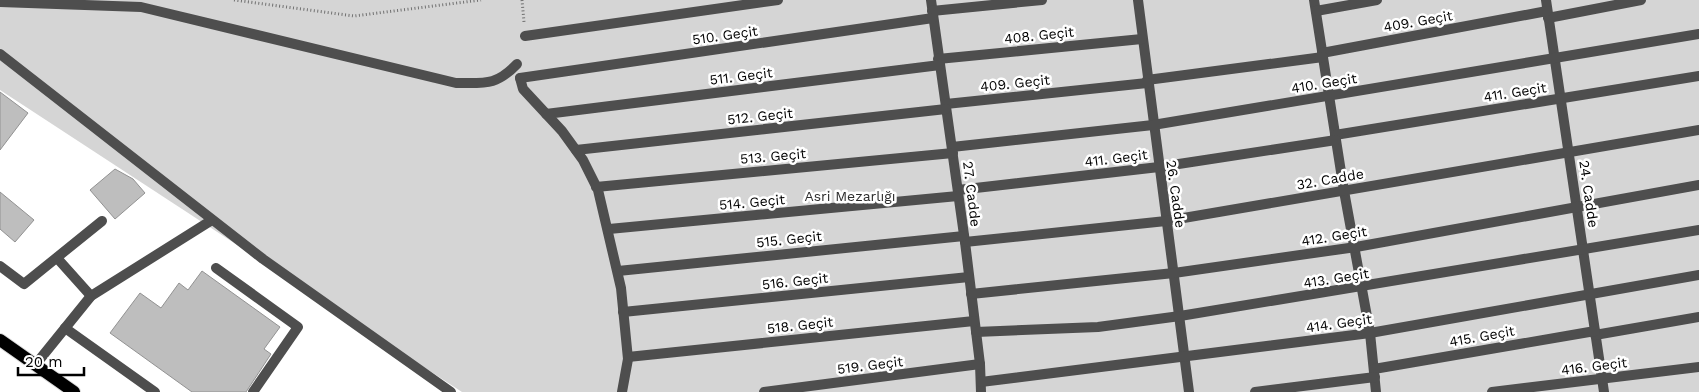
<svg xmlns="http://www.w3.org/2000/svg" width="1699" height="392" viewBox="0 0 1699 392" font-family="'Work Sans',sans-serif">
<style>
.green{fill:#d5d5d5}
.building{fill:#bebebe;stroke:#929292}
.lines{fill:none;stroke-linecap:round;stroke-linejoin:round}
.primary-casing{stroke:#dbdbdb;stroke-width:14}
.path{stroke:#707070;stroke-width:3;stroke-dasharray:1 2.5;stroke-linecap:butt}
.lane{stroke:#4e4e4e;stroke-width:10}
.street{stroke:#4e4e4e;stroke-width:10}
.primary{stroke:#000;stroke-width:12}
.labels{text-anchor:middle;stroke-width:5;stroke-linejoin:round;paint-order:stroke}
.street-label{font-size:14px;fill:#000;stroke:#fff}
.park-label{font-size:14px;fill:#2c2c2c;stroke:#fff}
</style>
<rect width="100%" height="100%" fill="#fff"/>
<polygon class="green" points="0,0 1699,0 1699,392 462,392 0,90"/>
<g class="building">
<polygon points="0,92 28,113 0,150"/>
<polygon points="115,169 133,179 145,193 115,219 90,190"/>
<polygon points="0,192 34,220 15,242 0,229"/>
<polygon points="202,271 280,327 264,349 271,354 246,392 192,392 110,333 140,293 161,308 179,283 188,290"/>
</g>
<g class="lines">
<defs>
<polyline id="primary" points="0,340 74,392"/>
</defs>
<use href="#primary" class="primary-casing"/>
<g class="path">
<polyline points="234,0 354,16 481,0"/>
<polyline points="522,0 524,22"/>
</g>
<g class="lane">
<polyline points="931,0 965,242 980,364 981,392"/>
<polyline points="1138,0 1189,392"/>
<polyline points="1314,0 1344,191 1370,333 1376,392"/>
<polyline points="1546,0 1604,392"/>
<path d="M0 2 141 7 456 83C485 83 496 86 517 64"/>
<polyline points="932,11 1042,0"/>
<polyline points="1316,11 1377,0"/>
<polyline points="1548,18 1641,0"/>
<polyline points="525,36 778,0"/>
<polyline points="1322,53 1547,11"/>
<polyline points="938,59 1142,39"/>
<polyline points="520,78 933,18"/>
<polyline points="1147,80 1323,57"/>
<polyline points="946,104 1147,83"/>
<polyline points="546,114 940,65"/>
<polyline points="1335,135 1699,76"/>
<polyline points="952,147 1153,125 1699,34"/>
<polyline points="576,150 946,109"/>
<polyline points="596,187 953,153"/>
<polyline points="958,190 1159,167 1336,140"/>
<polyline points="609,229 958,196"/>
<polyline points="965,242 1166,221 1699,130"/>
<polyline points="57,258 91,296"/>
<polyline points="0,266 24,284 102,221"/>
<polyline points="216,268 298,327 253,392"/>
<polyline points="618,271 964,236"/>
<polyline points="971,294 1174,273 1356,247 1699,185"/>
<polyline points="623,312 969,277"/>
<polyline points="65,328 155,392"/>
<polyline points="976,332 1098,327 1180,316 1699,230"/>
<polyline points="1595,335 1699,317"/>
<polyline points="628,357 974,321"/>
<polyline points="1374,369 1595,331"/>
<polyline points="981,382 1370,333 1699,275"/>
<polyline points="764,392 980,364"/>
<polyline points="1255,392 1375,377"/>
<polyline points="1492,392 1699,367"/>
</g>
<g class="street">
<polyline points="0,54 263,259 451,392"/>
<polyline points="520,78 523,89 562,131 583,160 598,190 621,288 628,359 622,392"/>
<polyline points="36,364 91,296 212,220"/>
</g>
<use href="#primary" class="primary"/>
</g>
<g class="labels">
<g class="street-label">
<text transform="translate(1418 21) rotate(-10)" y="5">409. Geçit</text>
<text transform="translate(725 35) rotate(-8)" y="5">510. Geçit</text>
<text transform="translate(1039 35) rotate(-6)" y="5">408. Geçit</text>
<text transform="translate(741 76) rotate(-7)" y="5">511. Geçit</text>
<text transform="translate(1015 83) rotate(-6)" y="5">409. Geçit</text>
<text transform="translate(1324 83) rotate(-9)" y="5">410. Geçit</text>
<text transform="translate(1515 92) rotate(-9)" y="5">411. Geçit</text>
<text transform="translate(760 116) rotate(-6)" y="5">512. Geçit</text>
<text transform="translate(773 156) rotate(-5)" y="5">513. Geçit</text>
<text transform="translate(1116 158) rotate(-7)" y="5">411. Geçit</text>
<text transform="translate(1330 179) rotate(-10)" y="5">32. Cadde</text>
<text transform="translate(972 194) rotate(83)" y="5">27. Cadde</text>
<text transform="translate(1176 194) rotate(82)" y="5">26. Cadde</text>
<text transform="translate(1589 194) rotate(82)" y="5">24. Cadde</text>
<text transform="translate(752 202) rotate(-5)" y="5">514. Geçit</text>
<text transform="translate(1334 236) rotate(-9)" y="5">412. Geçit</text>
<text transform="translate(789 239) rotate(-6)" y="5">515. Geçit</text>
<text transform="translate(1336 278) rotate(-9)" y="5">413. Geçit</text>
<text transform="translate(795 281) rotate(-6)" y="5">516. Geçit</text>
<text transform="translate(1339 323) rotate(-8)" y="5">414. Geçit</text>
<text transform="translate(800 325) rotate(-6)" y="5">518. Geçit</text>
<text transform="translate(1482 336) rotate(-10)" y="5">415. Geçit</text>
<text transform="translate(870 365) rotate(-7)" y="5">519. Geçit</text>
<text transform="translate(1594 366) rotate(-7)" y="5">416. Geçit</text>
</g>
<g class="park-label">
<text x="850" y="201">Asri Mezarlığı</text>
</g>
</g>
<path d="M18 367v8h66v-8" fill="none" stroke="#000000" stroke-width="2.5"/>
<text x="25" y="367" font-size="15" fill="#000000" stroke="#ffffff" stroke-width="4" paint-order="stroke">20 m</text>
</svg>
